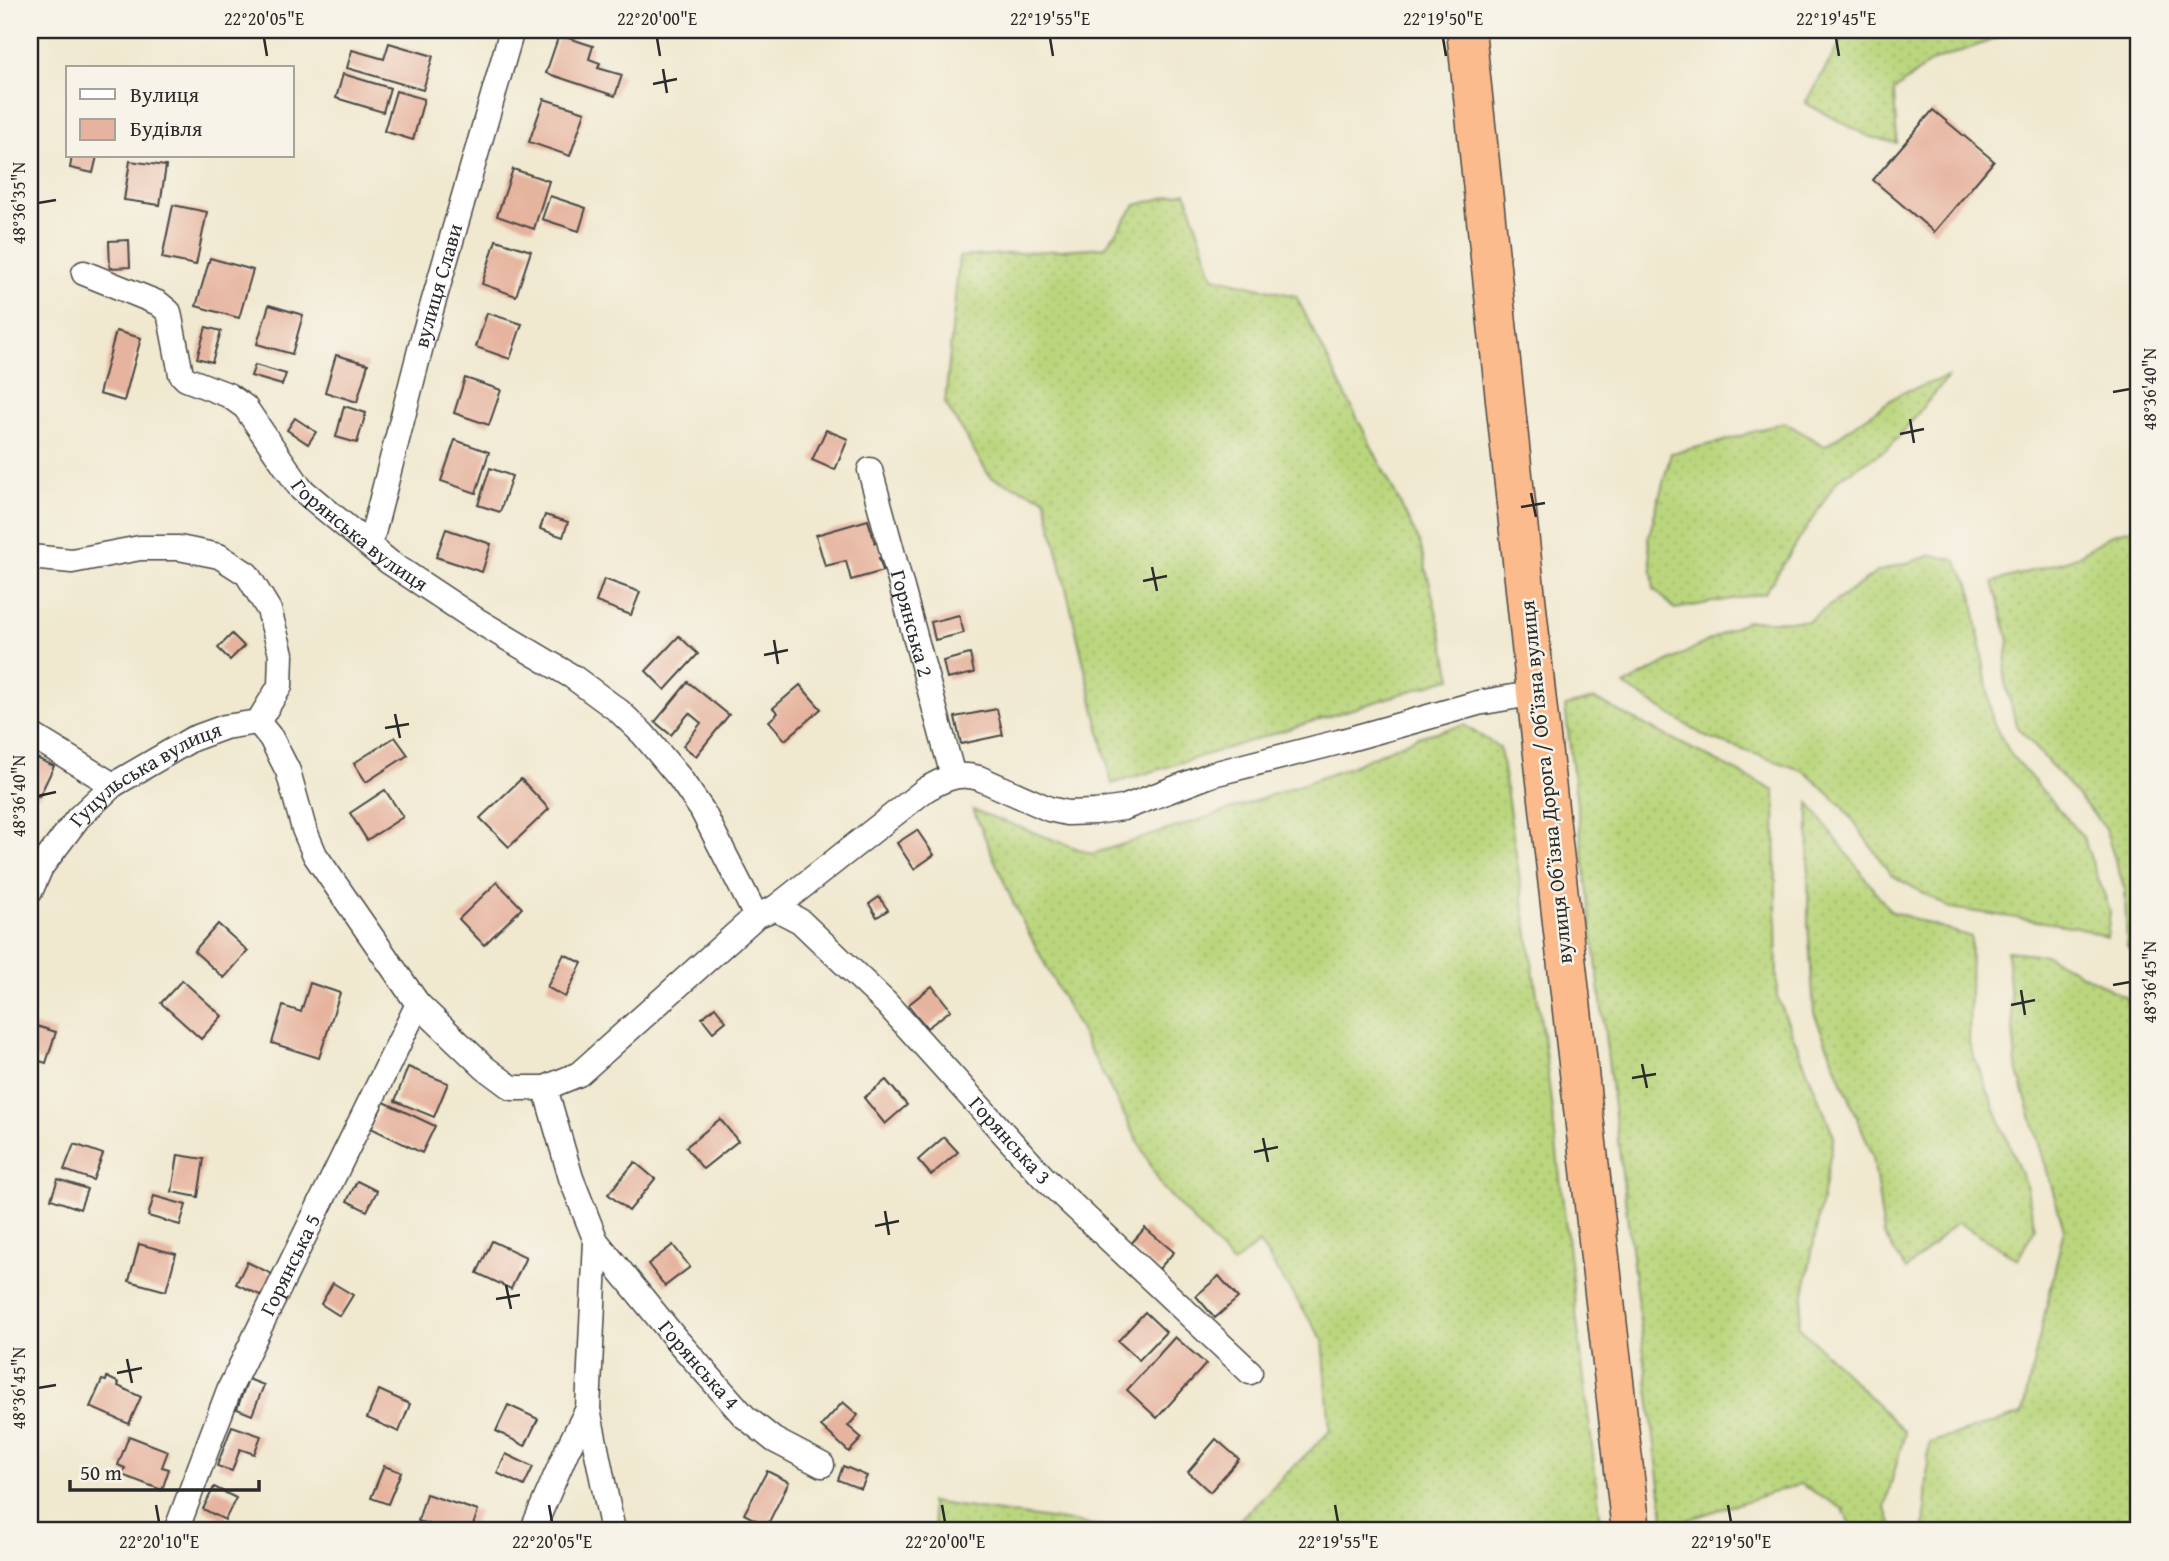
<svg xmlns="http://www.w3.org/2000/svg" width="2169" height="1561" viewBox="0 0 2169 1561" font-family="'Gentium Book Plus',serif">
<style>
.grass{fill:url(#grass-dots);stroke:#728054;stroke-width:2}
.building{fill:#e6b39e}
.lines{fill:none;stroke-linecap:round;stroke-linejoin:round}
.minor-casing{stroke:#494744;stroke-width:27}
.trunk-casing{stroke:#494744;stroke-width:41}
.minor{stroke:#fff;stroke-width:24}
.trunk{stroke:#fbbb8d;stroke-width:38}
.ticks{fill:none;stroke:#2b2b2b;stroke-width:2.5}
.labels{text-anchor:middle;stroke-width:5;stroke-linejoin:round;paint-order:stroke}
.street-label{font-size:21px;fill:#2b2b2b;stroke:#f7f3e8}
.neatline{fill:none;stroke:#2b2b2b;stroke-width:2.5}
.ticks-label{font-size:18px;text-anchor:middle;fill:#2b2b2b}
</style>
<defs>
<pattern id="grass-dots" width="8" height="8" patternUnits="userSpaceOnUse" patternTransform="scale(1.75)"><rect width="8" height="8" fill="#bad67d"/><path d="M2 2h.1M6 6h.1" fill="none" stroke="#a0b86c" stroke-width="1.8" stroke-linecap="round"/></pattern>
</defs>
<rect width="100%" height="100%" fill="#f7f3e8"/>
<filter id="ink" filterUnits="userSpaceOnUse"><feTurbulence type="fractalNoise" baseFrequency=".0143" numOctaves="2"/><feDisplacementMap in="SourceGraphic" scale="14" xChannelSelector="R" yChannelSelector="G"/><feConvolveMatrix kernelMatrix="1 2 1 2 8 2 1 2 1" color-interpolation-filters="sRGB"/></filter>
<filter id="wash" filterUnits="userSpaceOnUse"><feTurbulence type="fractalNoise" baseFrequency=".00686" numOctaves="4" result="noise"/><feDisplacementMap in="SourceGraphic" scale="28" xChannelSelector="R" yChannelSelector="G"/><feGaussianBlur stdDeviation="1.57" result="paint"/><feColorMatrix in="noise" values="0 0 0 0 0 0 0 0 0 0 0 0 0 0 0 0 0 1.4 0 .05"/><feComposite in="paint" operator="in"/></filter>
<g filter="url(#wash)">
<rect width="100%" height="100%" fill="#f0e8cf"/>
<g class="grass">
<polygon points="1848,30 2010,30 2009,34 1931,62 1894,91 1897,143 1870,137 1805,103"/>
<polygon points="1186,192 1213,277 1296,296 1420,543 1452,678 1112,784 1045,498 990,477 945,403 959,257 1105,247 1136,205"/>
<polygon points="1948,377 1890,447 1838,479 1765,593 1675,609 1654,589 1648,539 1671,453 1721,442 1784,422 1825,446 1901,393"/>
<polygon points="2139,527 2139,958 2127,946 2125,890 2104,826 2016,725 2004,678 2009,640 1993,582 2072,559 2113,534"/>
<polygon points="1932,555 1955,560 1971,588 1993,723 2012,756 2083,837 2110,911 2107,937 2077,927 1950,908 1891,875 1843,807 1804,771 1706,737 1624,685 1746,621 1808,621 1877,572"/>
<polygon points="1594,699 1775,791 1777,996 1834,1136 1798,1326 1905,1432 1885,1506 1894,1531 1852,1531 1843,1509 1800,1484 1665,1527 1565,706"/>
<polygon points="1464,725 1500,748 1543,1035 1602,1531 1228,1531 1330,1431 1323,1340 1259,1243 1233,1264 1162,1187 1014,905 973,810 1092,854 1215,815 1348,768 1417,737"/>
<polygon points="1809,803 1890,911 1971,937 1969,1044 2027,1189 2035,1228 2018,1259 1957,1222 1906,1270 1884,1235 1873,1156 1814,1013 1808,923"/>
<polygon points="2007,951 2046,955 2125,997 2139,1029 2139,1531 1924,1531 1929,1443 2022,1414 2064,1229 2016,1065"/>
<polygon points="930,1502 1135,1531 936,1531"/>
</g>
<g id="blocks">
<g class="building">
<polygon points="559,35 593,46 589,59 600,63 598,68 622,75 615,96 546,73"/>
<polygon points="389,43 433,56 423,90 347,68 352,50 384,59"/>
<polygon points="343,74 390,88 383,112 336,98"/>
<polygon points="396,91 424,99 413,140 384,131"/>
<polygon points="544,99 585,112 570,156 529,142"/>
<polygon points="1933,110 1994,161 1934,232 1873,180"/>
<polygon points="72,156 97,156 93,173 70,168"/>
<polygon points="130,161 166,166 160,205 124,200"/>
<polygon points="513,169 549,181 534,229 497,216"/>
<polygon points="550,196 586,208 579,231 542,219"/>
<polygon points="173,205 207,212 196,265 162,258"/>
<polygon points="129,240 130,267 110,268 109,241"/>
<polygon points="496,240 531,251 516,296 482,284"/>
<polygon points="210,258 253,270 239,318 196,306"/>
<polygon points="269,305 303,315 292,354 257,344"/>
<polygon points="487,313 522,324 510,359 476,347"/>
<polygon points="206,327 221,331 212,362 197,358"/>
<polygon points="116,331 141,338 124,401 99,394"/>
<polygon points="336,355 368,364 357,402 325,392"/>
<polygon points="255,365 286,374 282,385 251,376"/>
<polygon points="465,378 501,390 489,425 454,413"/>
<polygon points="344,406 366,413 357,443 336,437"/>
<polygon points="295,418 316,432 308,444 287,430"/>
<polygon points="826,430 848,439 835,470 812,460"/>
<polygon points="455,440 489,452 476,493 441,481"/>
<polygon points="490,468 512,476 500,512 478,505"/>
<polygon points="545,515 568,522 563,537 540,529"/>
<polygon points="868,520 875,543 880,542 884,557 879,558 883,571 851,580 846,561 825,566 816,535"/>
<polygon points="446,529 491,544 482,572 436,557"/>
<polygon points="604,579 640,592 631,615 596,602"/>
<polygon points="959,615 964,633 935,640 931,622"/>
<polygon points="232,634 244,646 230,660 218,648"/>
<polygon points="679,636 698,654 665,690 646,671"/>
<polygon points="970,654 974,673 947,679 943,661"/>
<polygon points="688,682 729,715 696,756 683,746 701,723 689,713 671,735 655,722"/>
<polygon points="800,685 821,709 785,740 769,721 778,713 773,708"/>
<polygon points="997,709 1003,735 961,744 955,717"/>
<polygon points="395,737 408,755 366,782 354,763"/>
<polygon points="30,755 54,766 39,797 30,792"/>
<polygon points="521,779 549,809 509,847 480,818"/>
<polygon points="385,790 403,817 367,840 350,813"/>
<polygon points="917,830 934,855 914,869 897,843"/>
<polygon points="497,882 522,908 484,945 459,919"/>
<polygon points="879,897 888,910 877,917 869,904"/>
<polygon points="218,924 248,951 224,978 194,951"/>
<polygon points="564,954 582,963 565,997 547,987"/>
<polygon points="182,980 222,1016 201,1039 161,1003"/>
<polygon points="310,983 340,993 319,1058 272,1043 283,1006 301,1012"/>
<polygon points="932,986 951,1010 927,1028 908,1005"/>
<polygon points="715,1007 726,1021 713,1032 702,1018"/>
<polygon points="30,1024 56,1032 46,1063 30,1058"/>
<polygon points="408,1067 448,1083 434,1117 395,1101"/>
<polygon points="886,1080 907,1105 885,1124 864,1098"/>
<polygon points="384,1102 435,1126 422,1153 371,1128"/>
<polygon points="720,1119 738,1141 703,1169 686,1147"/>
<polygon points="944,1137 958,1152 931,1175 918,1160"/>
<polygon points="74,1144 103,1154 93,1180 64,1170"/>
<polygon points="178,1155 204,1159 198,1197 172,1192"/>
<polygon points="635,1162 655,1179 629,1211 608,1194"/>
<polygon points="58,1179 87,1189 80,1209 51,1199"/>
<polygon points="357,1181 377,1191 367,1211 347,1201"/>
<polygon points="154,1196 186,1205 180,1225 148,1216"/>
<polygon points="1145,1228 1174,1252 1158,1270 1129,1246"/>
<polygon points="492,1241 526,1257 511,1289 477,1273"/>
<polygon points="139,1244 176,1254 166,1291 129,1281"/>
<polygon points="673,1245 690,1267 665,1286 648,1264"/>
<polygon points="247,1262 272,1274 262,1296 236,1284"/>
<polygon points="1219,1276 1238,1298 1215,1318 1196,1296"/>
<polygon points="333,1283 353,1295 340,1316 321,1304"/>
<polygon points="1145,1312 1166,1332 1139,1360 1118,1341"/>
<polygon points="1175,1337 1206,1364 1157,1418 1127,1390"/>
<polygon points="107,1377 119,1383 118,1386 141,1397 129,1424 90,1407 102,1380 106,1381"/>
<polygon points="248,1379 264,1385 252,1415 237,1409"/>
<polygon points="379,1390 410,1404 399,1432 367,1418"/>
<polygon points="843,1402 858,1415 848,1426 862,1438 849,1452 821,1426"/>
<polygon points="508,1405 538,1419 525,1446 496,1431"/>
<polygon points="232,1426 261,1436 254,1454 240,1449 232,1471 217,1466"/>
<polygon points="129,1436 168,1451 162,1467 169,1469 162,1490 122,1475 125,1468 118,1465"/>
<polygon points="1216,1439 1239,1459 1210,1492 1188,1472"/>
<polygon points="506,1454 533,1467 524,1486 497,1473"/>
<polygon points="384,1466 401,1472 388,1504 371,1498"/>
<polygon points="843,1466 867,1476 861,1489 838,1480"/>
<polygon points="767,1471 789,1482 767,1526 744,1514"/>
<polygon points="214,1487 236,1498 225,1520 203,1509"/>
<polygon points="426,1494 478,1511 471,1531 451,1531 418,1521"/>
</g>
</g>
</g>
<g filter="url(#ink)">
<use href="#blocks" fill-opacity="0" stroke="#494744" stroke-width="2"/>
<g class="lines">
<defs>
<g id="minor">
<path id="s1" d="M84 273 158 303 169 312 181 374 186 379 228 395 245 407 301 489 389 562 475 619 573 677 619 711 643 734 679 777 702 810 756 916 775 908 925 790C943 779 958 772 979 778L1049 809 1067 813 1095 812 1123 808 1213 774 1339 742 1478 703 1536 693"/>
<path id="s2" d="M870 470 953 776"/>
<path id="s3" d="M370 545 423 338 512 30"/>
<polyline points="30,557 72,561 140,548 179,548 219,556 247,574 269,610 281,654 280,686 258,722 271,738 288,771 304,829 315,855 418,1004 485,1068 512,1088 545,1088 579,1074 756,916"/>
<polyline points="30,734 113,785"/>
<path id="s4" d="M30 892 41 867 78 818 113 785 192 739 225 727 258 722"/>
<path id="s5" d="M775 908 800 921 886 1003 1043 1177 1250 1372"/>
<polyline points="545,1088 571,1178 596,1241 588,1409 613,1531"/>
<path id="s6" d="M596 1241 675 1338 744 1416 774 1440 822 1465"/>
<path id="s7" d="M176 1531 229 1390 418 1004"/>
<polyline points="532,1531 567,1450 588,1409"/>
</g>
<polyline id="trunk" points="1466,30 1536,693 1631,1531"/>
</defs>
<use href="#minor" class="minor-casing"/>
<use href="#trunk" class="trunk-casing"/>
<use href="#minor" class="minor"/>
<use href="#trunk" class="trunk"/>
</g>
</g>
<path class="ticks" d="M264 38 267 56M657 38 660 56M1050 38 1053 56M1443 38 1446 56M1836 38 1839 56M663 69 667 93M653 84 677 79M38 203 56 200M2113 392 2130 389M1910 419 1914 443M1900 434 1924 429M1531 493 1536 517M1521 507 1545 503M1152 567 1157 591M1143 581 1167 576M774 640 778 664M764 655 788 650M395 714 400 738M385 728 409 724M38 796 56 792M2113 985 2130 982M2021 990 2025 1015M2011 1005 2035 1000M1642 1064 1647 1088M1632 1078 1656 1074M1263 1138 1268 1162M1254 1152 1278 1147M885 1211 889 1235M875 1226 899 1221M506 1285 511 1309M496 1299 520 1295M127 1359 132 1383M117 1373 142 1368M38 1388 56 1385M156 1505 159 1522M549 1505 552 1522M942 1505 945 1522M1335 1505 1338 1522M1728 1505 1731 1522"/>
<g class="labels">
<g class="street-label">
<text dy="7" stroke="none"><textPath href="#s3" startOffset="268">вулиця Слави</textPath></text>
<text dy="7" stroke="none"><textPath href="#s1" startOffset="404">Горянська вулиця</textPath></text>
<text dy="7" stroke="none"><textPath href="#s2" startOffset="159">Горянська 2</textPath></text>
<text dy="7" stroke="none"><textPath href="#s4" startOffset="170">Гуцульська вулиця</textPath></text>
<text transform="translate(1546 782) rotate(-96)" y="7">вулиця Обʼїзна Дорога / Обʼїзна вулиця</text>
<text dy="7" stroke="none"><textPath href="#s5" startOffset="332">Горянська 3</textPath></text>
<text dy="7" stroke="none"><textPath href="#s7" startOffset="290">Горянська 5</textPath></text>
<text dy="7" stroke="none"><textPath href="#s6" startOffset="161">Горянська 4</textPath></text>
</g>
</g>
<rect width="2169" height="1561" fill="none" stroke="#f7f3e8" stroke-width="77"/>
<rect x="66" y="66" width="228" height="91" fill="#f7f3e8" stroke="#a5a39c" stroke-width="2"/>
<rect x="80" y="89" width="35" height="10" fill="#ffffff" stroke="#a5a39c" stroke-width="2"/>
<text x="130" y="102" font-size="21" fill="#2b2b2b">Вулиця</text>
<rect x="80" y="119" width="35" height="21" fill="#e6b39e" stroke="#a5a39c" stroke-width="2"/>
<text x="130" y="136" font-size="21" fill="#2b2b2b">Будівля</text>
<path d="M70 1480v10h189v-10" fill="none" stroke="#2b2b2b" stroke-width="3.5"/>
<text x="80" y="1480" font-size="21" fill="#2b2b2b" stroke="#f7f3e8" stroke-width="5" paint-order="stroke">50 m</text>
<rect x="38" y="38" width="2092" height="1484" class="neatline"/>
<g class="ticks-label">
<text x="264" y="25">22°20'05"E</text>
<text x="657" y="25">22°20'00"E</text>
<text x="1050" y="25">22°19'55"E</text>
<text x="1443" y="25">22°19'50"E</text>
<text x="1836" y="25">22°19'45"E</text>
<text transform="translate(19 203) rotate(-90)" y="6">48°36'35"N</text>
<text transform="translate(2150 389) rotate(-90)" y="6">48°36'40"N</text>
<text transform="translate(19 796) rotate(-90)" y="6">48°36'40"N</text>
<text transform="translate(2150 982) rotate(-90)" y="6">48°36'45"N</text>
<text transform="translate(19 1388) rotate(-90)" y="6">48°36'45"N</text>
<text x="159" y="1548">22°20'10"E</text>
<text x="552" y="1548">22°20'05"E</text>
<text x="945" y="1548">22°20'00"E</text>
<text x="1338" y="1548">22°19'55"E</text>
<text x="1731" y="1548">22°19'50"E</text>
</g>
</svg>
